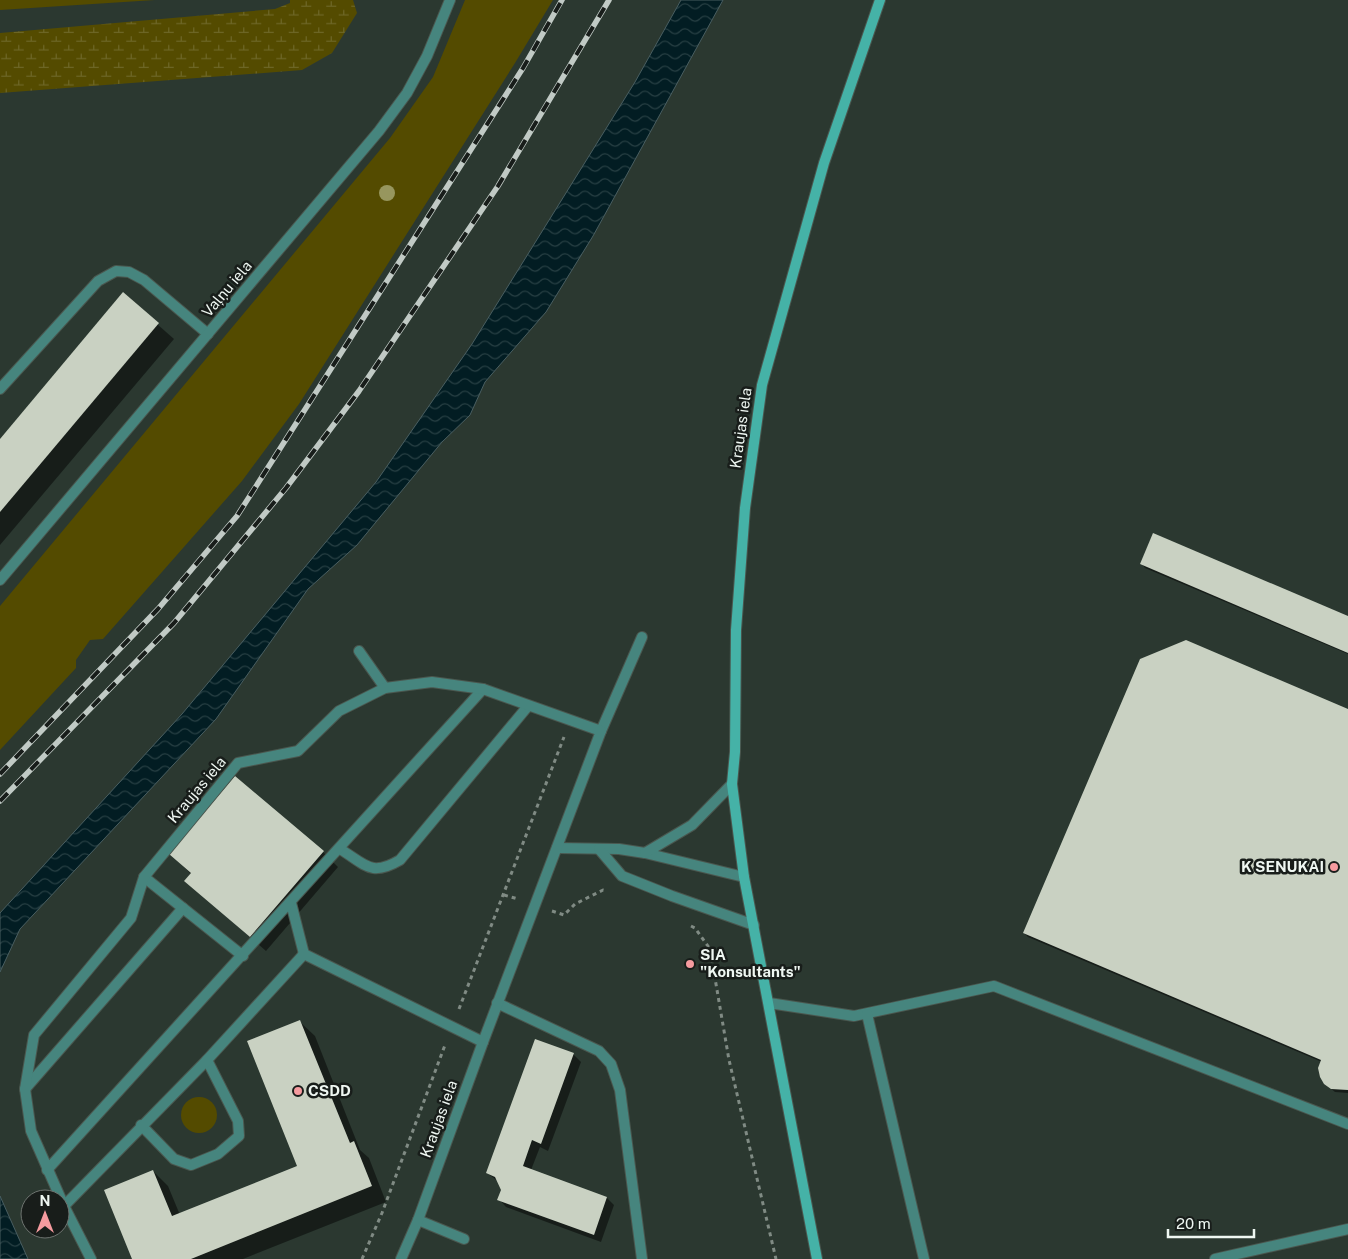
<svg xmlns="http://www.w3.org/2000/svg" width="1348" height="1259" viewBox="0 0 1348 1259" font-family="'Public Sans',sans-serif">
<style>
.grass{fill:#544b00}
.wetland{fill:url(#wetland-marsh)}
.water{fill:url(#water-waves);stroke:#495e61}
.shadow{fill:#0007}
.building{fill:#c9d1c2}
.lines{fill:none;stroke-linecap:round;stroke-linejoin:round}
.lane-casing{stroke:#4a574f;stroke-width:12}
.street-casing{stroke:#4a574f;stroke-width:12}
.secondary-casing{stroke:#4a574f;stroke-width:12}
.path{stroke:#808b84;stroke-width:3;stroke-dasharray:4 4;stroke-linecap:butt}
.lane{stroke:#46857e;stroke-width:10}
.street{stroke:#46857e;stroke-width:10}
.secondary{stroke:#45b2a7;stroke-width:10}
.rail-casing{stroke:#c1cac5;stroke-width:5.5}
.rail{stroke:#181d1a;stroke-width:4;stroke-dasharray:11;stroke-linecap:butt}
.tree{fill:#97965e}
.poi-dot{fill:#f59b9f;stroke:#181d1a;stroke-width:2}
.labels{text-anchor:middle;stroke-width:5;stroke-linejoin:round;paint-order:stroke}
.street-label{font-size:15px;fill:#eff7f2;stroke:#181d1a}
.poi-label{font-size:15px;font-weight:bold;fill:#eff7f2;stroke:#181d1a;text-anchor:start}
</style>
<defs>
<pattern id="wetland-marsh" width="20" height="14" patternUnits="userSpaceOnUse" patternTransform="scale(1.25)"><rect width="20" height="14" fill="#544b00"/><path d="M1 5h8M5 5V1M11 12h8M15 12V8" fill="none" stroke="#6d6626"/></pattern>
<pattern id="water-waves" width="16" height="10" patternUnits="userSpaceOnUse" patternTransform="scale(1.25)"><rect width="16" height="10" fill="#021d23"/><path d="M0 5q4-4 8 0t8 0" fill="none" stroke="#273f43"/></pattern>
</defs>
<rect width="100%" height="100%" fill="#2b3830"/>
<g class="grass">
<polygon points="0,0 155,0 0,10"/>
<polygon points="465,0 553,0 515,63 299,404 242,481 103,639 90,640 76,660 76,668 0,750 0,606 390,138 433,77"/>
<circle cx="199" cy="1115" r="18"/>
</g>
<polygon class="wetland" points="290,0 353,0 357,13 332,53 302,70 0,93 0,33 275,9 290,3"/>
<g class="water">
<polygon points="681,0 723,0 593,236 546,312 485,382 470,415 442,442 357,545 308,589 216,719 20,929 0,972 0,913 182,714 376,482 472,344 635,82"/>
<polygon points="0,1196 28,1259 0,1259"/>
</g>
<g class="shadow">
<polygon points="123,294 174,339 0,545 0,441"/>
<polygon points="1142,564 1348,617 1348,654 1145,568"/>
<polygon points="1348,710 1348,1093 1335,1092 1329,1087 1322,1062 1028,937 1024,933"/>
<polygon points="323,852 338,867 266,951 186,881 191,874 171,854"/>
<polygon points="299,1021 315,1036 360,1150 369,1158 386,1202 243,1259 133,1259 153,1171 168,1186 180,1215 299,1166"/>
<polygon points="573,1054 581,1062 548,1151 540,1147 531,1170 607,1198 614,1205 601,1242 506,1207 499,1199 503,1190 499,1182 487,1173"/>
</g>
<g class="building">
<polygon points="123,292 159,323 0,512 0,439"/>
<polygon points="1153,533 1348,616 1348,653 1140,564"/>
<polygon points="1186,640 1348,709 1348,1090 1331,1089 1324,1084 1320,1077 1318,1068 1321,1060 1023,933 1140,659"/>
<polygon points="235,776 324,851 250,937 184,881 191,873 169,854"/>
<polygon points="300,1020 350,1143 354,1141 372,1186 191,1259 132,1259 104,1190 153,1170 172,1216 297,1166 247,1041"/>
<polygon points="535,1039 574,1053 541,1144 532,1140 523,1166 607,1197 594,1235 497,1200 501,1190 495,1177 486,1173"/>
</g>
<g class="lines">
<defs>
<g id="lane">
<polyline points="0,389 98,281 116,271 129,272 144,280 208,334"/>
<polyline points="359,651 385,688"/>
<polyline points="601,731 642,637"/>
<path d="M340 849C366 865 371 877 400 860L528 706"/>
<polyline points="144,877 243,956"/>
<polyline points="291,903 304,954"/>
<polyline points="497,1003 599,1051 611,1064 620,1090 642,1259"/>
<polyline points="769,1003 854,1016 994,986 1348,1124"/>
<polyline points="867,1014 924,1259"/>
<polyline points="25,1089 183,908"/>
<polyline points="141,1125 174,1159 191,1165 218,1154 239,1136 238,1121 207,1060"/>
<polyline points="47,1170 483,689"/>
<polyline points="64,1206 207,1060 304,954 483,1042"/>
<polyline points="418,1220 464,1239"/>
<polyline points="1215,1259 1348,1229"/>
</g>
<g id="street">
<polyline points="0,580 379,131 407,93 427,56 450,0"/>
<polyline points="557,848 619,849 645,853 744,877"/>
<polyline points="599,849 622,876 672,896 754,925"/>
<polyline points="645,853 692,825 732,784"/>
<polyline points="91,1259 64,1206 31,1131 25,1089 34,1035 131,918 144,877 238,763 298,751 339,711 385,688 432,682 483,689 601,731 483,1042 418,1220 401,1259"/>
</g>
<polyline id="secondary" points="817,1259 744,877 732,784 735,752 736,630 745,508 762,385 824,163 880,0"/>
</defs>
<use href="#lane" class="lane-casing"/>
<use href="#street" class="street-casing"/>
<use href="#secondary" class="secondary-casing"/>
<g class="path">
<polyline points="504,895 518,899"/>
<polyline points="552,911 564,915 575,904 603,890 607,891"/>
<polyline points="691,926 695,928 710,949 729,1060 776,1259"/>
<polyline points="459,1009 564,737"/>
<polyline points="362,1259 382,1213 445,1045"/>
</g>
<use href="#lane" class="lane"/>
<use href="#street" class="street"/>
<use href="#secondary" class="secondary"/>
<defs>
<g id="rail">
<polyline points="0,774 158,609 237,516 523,68 562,0"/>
<polyline points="0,801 174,623 286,488 359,391 498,186 609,0"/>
</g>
</defs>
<use href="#rail" class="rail-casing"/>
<use href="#rail" class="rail"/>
</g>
<circle class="tree" cx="387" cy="193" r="8"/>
<g class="poi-dot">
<circle cx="1334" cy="867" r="5"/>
<circle cx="690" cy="964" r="5"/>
<circle cx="298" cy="1091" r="5"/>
</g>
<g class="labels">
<g class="street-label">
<text transform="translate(227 289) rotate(-50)" y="5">Vaļņu iela</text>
<text transform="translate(741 428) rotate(-82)" y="5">Kraujas iela</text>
<text transform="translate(197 790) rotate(-50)" y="5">Kraujas iela</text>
<text transform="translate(439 1119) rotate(-70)" y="5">Kraujas iela</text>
</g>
<g class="poi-label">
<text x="1324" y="872" text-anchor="end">K SENUKAI</text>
<text x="700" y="960">SIA<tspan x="700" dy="17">"Konsultants"</tspan></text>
<text x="308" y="1096">CSDD</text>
</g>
</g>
<g transform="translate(45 1214)"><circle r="24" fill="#181d1a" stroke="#6e7470"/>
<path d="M0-4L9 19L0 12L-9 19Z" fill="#f59b9f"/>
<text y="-8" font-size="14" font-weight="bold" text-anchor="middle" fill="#eff7f2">N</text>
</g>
<path d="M1168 1229v8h86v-8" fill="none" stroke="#eff7f2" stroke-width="2.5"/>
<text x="1176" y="1229" font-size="15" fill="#eff7f2" stroke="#181d1a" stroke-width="4" paint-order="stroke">20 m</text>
</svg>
